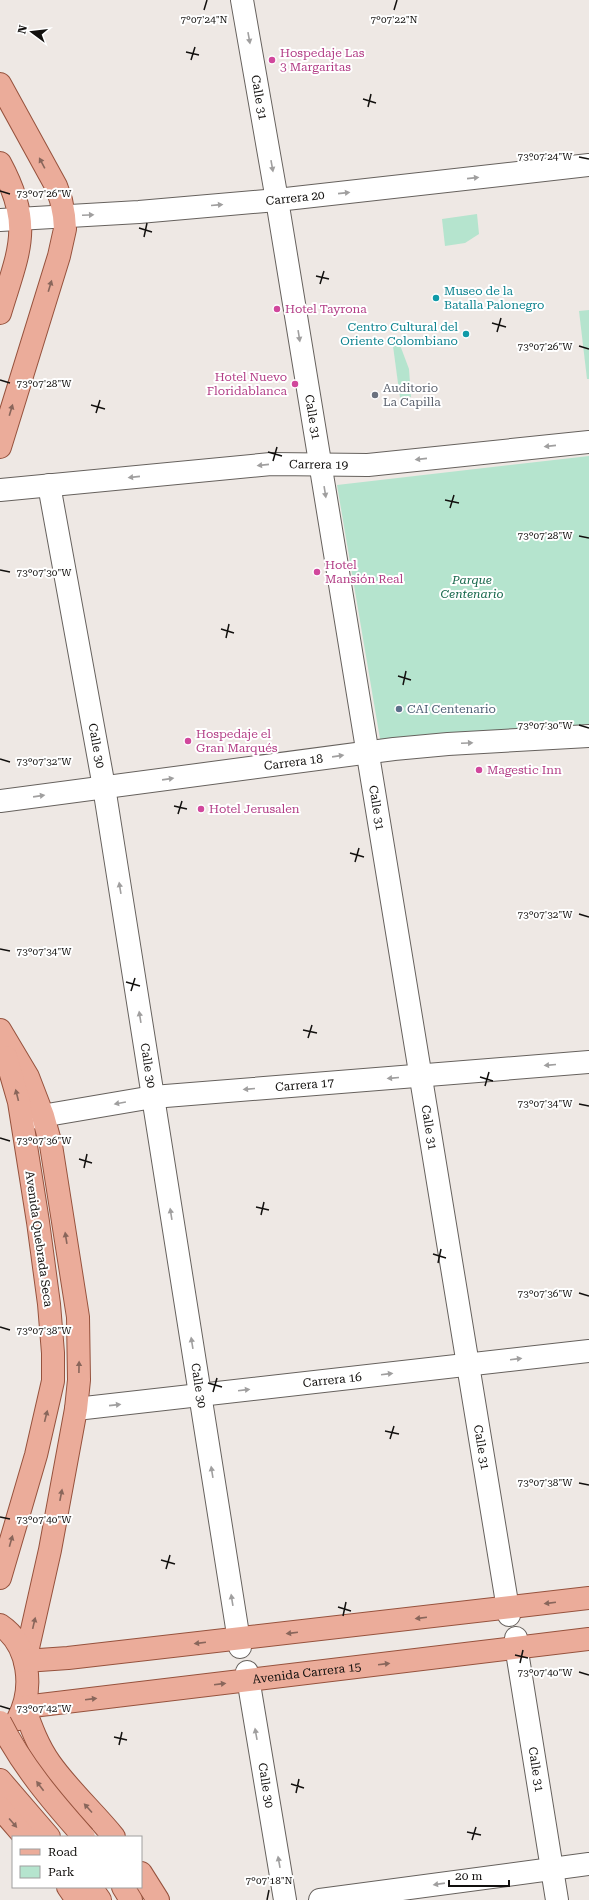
<svg xmlns="http://www.w3.org/2000/svg" width="589" height="1900" viewBox="0 0 589 1900" font-family="'Roboto Serif',serif">
<style>
.green{fill:#b5e4ce}
.lines{fill:none;stroke-linecap:round;stroke-linejoin:round}
.minor-casing{stroke:#66615d;stroke-width:24}
.major-casing{stroke:#96523d;stroke-width:24}
.minor{stroke:#fff;stroke-width:22}
.major{stroke:#ebac9a;stroke-width:22}
.major-bridge-casing{stroke:#96523d;stroke-width:24;stroke-linecap:butt}
.major-bridge{stroke:#ebac9a;stroke-width:22}
.oneway{fill:#a09f9f}
.oneway2{fill:#89665b}
.ticks{fill:none;stroke:#12100e;stroke-width:1.5}
.hotel-dot{fill:#d1479c;stroke:#fff;stroke-width:1.5}
.culture-dot{fill:#0f9aa8;stroke:#fff;stroke-width:1.5}
.worship-dot{fill:#6b7280;stroke:#fff;stroke-width:1.5}
.service-dot{fill:#5c6f8a;stroke:#fff;stroke-width:1.5}
.labels{text-anchor:middle;stroke-width:4;stroke-linejoin:round;paint-order:stroke}
.hotel-label{font-size:12px;fill:#b23c85;stroke:#fff;text-anchor:start}
.street-label{font-size:12px;fill:#12100e;stroke:#fff}
.culture-label{font-size:12px;fill:#0d838f;stroke:#fff;text-anchor:start}
.worship-label{font-size:12px;fill:#5b616d;stroke:#fff;text-anchor:start}
.park-label{font-size:12px;font-style:italic;fill:#16674b;stroke:#fff}
.service-label{font-size:12px;fill:#4e5e75;stroke:#fff;text-anchor:start}
.ticks-label{font-size:10px;text-anchor:middle;fill:#12100e;stroke:#fff;stroke-width:4;stroke-linejoin:round;paint-order:stroke}
</style>
<rect width="100%" height="100%" fill="#eee8e4"/>
<g class="green">
<polygon points="477,214 479,234 465,243 445,246 442,219"/>
<polygon points="589,310 589,379 587,379 579,311"/>
<polygon points="400,345 409,369 411,397 400,398 393,346"/>
<polygon points="589,456 589,725 380,739 337,485"/>
</g>
<g class="lines">
<defs>
<g id="minor">
<path id="s1" d="M242 0 277 200 509 1615"/>
<path id="s2" d="M0 220 139 212 277 200 589 165"/>
<path id="s3" d="M49 485 104 787 240 1647"/>
<path id="s4" d="M0 490 271 464 368 465 589 442"/>
<path id="s5" d="M0 801 394 749 448 744 589 736"/>
<path id="s6" d="M24 1119 153 1097 589 1062"/>
<path id="s7" d="M76 1409 589 1351"/>
<path id="s8" d="M516 1638 518 1658 557 1900"/>
<path id="s9" d="M247 1672 285 1900"/>
<polyline points="320,1900 589,1864"/>
</g>
<g id="major">
<polyline points="0,84 56,186 61,200 64,216 65,229 59,256 0,447"/>
<path d="M0 163C34 226 19 250 0 313"/>
<polyline points="0,1030 28,1077 43,1116 51,1145 78,1317 79,1380 76,1409 50,1550 25,1661"/>
<polyline points="0,1578 36,1455 53,1381 53,1353 49,1304 38,1222 19,1102 6,1057"/>
<path d="M0 1625C30 1645 34 1689 18 1719"/>
<polyline points="25,1661 68,1658 589,1598"/>
<path id="s10" d="M24 1707 589 1639"/>
<path d="M24 1707C31 1727 38 1746 50 1763 69 1790 94 1812 114 1837"/>
<polyline points="0,1780 49,1837"/>
<polyline points="0,1808 25,1837"/>
<polyline points="141,1873 158,1900"/>
<polyline points="68,1887 77,1900"/>
<polyline points="91,1887 100,1900"/>
<polyline points="123,1887 131,1900"/>
</g>
</defs>
<use href="#minor" class="minor-casing"/>
<use href="#major" class="major-casing"/>
<use href="#minor" class="minor"/>
<use href="#major" class="major"/>
<defs>
<path id="major-bridge" d="M0 1722C22 1766 52 1801 84 1837"/>
</defs>
<use href="#major-bridge" class="major-bridge-casing"/>
<use href="#major-bridge" class="major-bridge"/>
</g>
<defs><path id="oneway-solid" d="M-6-.8H1V-3.2L6.5 0L1 3.2V.8H-6Z"/></defs>
<g class="oneway">
<use href="#oneway-solid" transform="translate(249 38) rotate(80)"/>
<use href="#oneway-solid" transform="translate(272 166) rotate(80)"/>
<use href="#oneway-solid" transform="translate(473 178) rotate(-6)"/>
<use href="#oneway-solid" transform="translate(344 193) rotate(-6)"/>
<use href="#oneway-solid" transform="translate(217 205) rotate(-5)"/>
<use href="#oneway-solid" transform="translate(88 215) rotate(-2)"/>
<use href="#oneway-solid" transform="translate(299 336) rotate(81)"/>
<use href="#oneway-solid" transform="translate(550 446) rotate(174)"/>
<use href="#oneway-solid" transform="translate(421 459) rotate(174)"/>
<use href="#oneway-solid" transform="translate(263 465) rotate(174)"/>
<use href="#oneway-solid" transform="translate(134 477) rotate(174)"/>
<use href="#oneway-solid" transform="translate(325 492) rotate(81)"/>
<use href="#oneway-solid" transform="translate(467 743) rotate(-3)"/>
<use href="#oneway-solid" transform="translate(338 756) rotate(-8)"/>
<use href="#oneway-solid" transform="translate(168 779) rotate(-8)"/>
<use href="#oneway-solid" transform="translate(39 796) rotate(-8)"/>
<use href="#oneway-solid" transform="translate(120 888) rotate(-99)"/>
<use href="#oneway-solid" transform="translate(140 1017) rotate(-99)"/>
<use href="#oneway-solid" transform="translate(550 1065) rotate(175)"/>
<use href="#oneway-solid" transform="translate(393 1078) rotate(175)"/>
<use href="#oneway-solid" transform="translate(249 1089) rotate(175)"/>
<use href="#oneway-solid" transform="translate(120 1103) rotate(170)"/>
<use href="#oneway-solid" transform="translate(171 1214) rotate(-99)"/>
<use href="#oneway-solid" transform="translate(192 1343) rotate(-99)"/>
<use href="#oneway-solid" transform="translate(516 1359) rotate(-7)"/>
<use href="#oneway-solid" transform="translate(387 1374) rotate(-7)"/>
<use href="#oneway-solid" transform="translate(244 1390) rotate(-7)"/>
<use href="#oneway-solid" transform="translate(115 1405) rotate(-6)"/>
<use href="#oneway-solid" transform="translate(212 1472) rotate(-99)"/>
<use href="#oneway-solid" transform="translate(232 1600) rotate(-99)"/>
<use href="#oneway-solid" transform="translate(256 1734) rotate(-100)"/>
<use href="#oneway-solid" transform="translate(279 1862) rotate(-100)"/>
<use href="#oneway-solid" transform="translate(439 1884) rotate(172)"/>
</g>
<g class="oneway2">
<use href="#oneway-solid" transform="translate(42 163) rotate(-118)"/>
<use href="#oneway-solid" transform="translate(50 286) rotate(-73)"/>
<use href="#oneway-solid" transform="translate(11 410) rotate(-73)"/>
<use href="#oneway-solid" transform="translate(17 1095) rotate(-104)"/>
<use href="#oneway-solid" transform="translate(66 1238) rotate(-99)"/>
<use href="#oneway-solid" transform="translate(79 1367) rotate(-89)"/>
<use href="#oneway-solid" transform="translate(46 1416) rotate(-76)"/>
<use href="#oneway-solid" transform="translate(61 1495) rotate(-79)"/>
<use href="#oneway-solid" transform="translate(11 1541) rotate(-74)"/>
<use href="#oneway-solid" transform="translate(550 1603) rotate(173)"/>
<use href="#oneway-solid" transform="translate(421 1618) rotate(173)"/>
<use href="#oneway-solid" transform="translate(34 1623) rotate(-77)"/>
<use href="#oneway-solid" transform="translate(292 1633) rotate(173)"/>
<use href="#oneway-solid" transform="translate(200 1643) rotate(173)"/>
<use href="#oneway-solid" transform="translate(384 1664) rotate(-7)"/>
<use href="#oneway-solid" transform="translate(220 1684) rotate(-7)"/>
<use href="#oneway-solid" transform="translate(91 1699) rotate(-7)"/>
<use href="#oneway-solid" transform="translate(40 1786) rotate(-127)"/>
<use href="#oneway-solid" transform="translate(88 1808) rotate(-132)"/>
<use href="#oneway-solid" transform="translate(13 1823) rotate(49)"/>
</g>
<path class="ticks" d="M204 10 207 0M394 10 397 0M186 52 199 55M191 60 195 47M363 99 376 103M368 107 371 94M579 157 589 159M0 191 10 194M139 228 152 232M144 237 147 223M316 276 329 279M320 284 324 271M492 323 506 327M497 332 501 318M579 346 589 349M0 380 10 383M91 405 105 409M96 413 100 400M268 452 282 456M273 461 277 447M445 500 459 503M450 508 454 495M579 536 589 538M0 570 10 572M221 629 234 633M226 638 229 624M398 676 411 680M403 685 406 671M579 725 589 728M0 759 10 762M174 806 187 809M178 814 182 801M350 853 364 857M355 862 359 848M579 914 589 917M0 949 10 951M126 982 140 986M131 991 135 978M303 1030 317 1033M308 1038 312 1025M480 1077 493 1081M485 1086 489 1072M579 1104 589 1106M0 1138 10 1141M79 1159 92 1163M84 1168 87 1154M256 1207 269 1210M261 1215 264 1202M433 1254 446 1258M438 1263 441 1249M579 1293 589 1296M0 1327 10 1330M208 1383 222 1387M213 1392 217 1378M385 1431 399 1434M390 1439 394 1426M579 1483 589 1485M0 1517 10 1519M161 1560 175 1564M166 1569 170 1555M338 1607 351 1611M343 1616 346 1602M515 1655 528 1658M520 1663 523 1650M579 1672 589 1675M0 1706 10 1709M114 1737 127 1740M119 1745 122 1732M291 1784 304 1788M296 1793 299 1779M467 1832 481 1835M472 1840 476 1827M267 1900 269 1890"/>
<g class="hotel-dot">
<circle cx="272" cy="60" r="4"/>
<circle cx="277" cy="309" r="4"/>
<circle cx="295" cy="384" r="4"/>
<circle cx="317" cy="572" r="4"/>
<circle cx="188" cy="741" r="4"/>
<circle cx="479" cy="770" r="4"/>
<circle cx="201" cy="809" r="4"/>
</g>
<g class="culture-dot">
<circle cx="436" cy="298" r="4"/>
<circle cx="466" cy="334" r="4"/>
</g>
<circle class="worship-dot" cx="375" cy="395" r="4"/>
<circle class="service-dot" cx="399" cy="709" r="4"/>
<g class="labels">
<g class="hotel-label">
<text x="280" y="57">Hospedaje Las<tspan x="280" dy="14">3 Margaritas</tspan></text>
<text x="285" y="313">Hotel Tayrona</text>
<text x="287" y="381" text-anchor="end">Hotel Nuevo<tspan x="287" dy="14">Floridablanca</tspan></text>
<text x="325" y="569">Hotel<tspan x="325" dy="14">Mansión Real</tspan></text>
<text x="196" y="738">Hospedaje el<tspan x="196" dy="14">Gran Marqués</tspan></text>
<text x="487" y="774">Magestic Inn</text>
<text x="209" y="813">Hotel Jerusalen</text>
</g>
<g class="street-label">
<text dy="4" stroke="none"><textPath href="#s1" startOffset="99">Calle 31</textPath></text>
<text dy="4" stroke="none"><textPath href="#s2" startOffset="296">Carrera 20</textPath></text>
<text dy="4" stroke="none"><textPath href="#s1" startOffset="423">Calle 31</textPath></text>
<text dy="4" stroke="none"><textPath href="#s4" startOffset="320">Carrera 19</textPath></text>
<text dy="4" stroke="none"><textPath href="#s3" startOffset="265">Calle 30</textPath></text>
<text dy="4" stroke="none"><textPath href="#s5" startOffset="296">Carrera 18</textPath></text>
<text dy="4" stroke="none"><textPath href="#s1" startOffset="819">Calle 31</textPath></text>
<text dy="4" stroke="none"><textPath href="#s3" startOffset="589">Calle 30</textPath></text>
<text dy="4" stroke="none"><textPath href="#s6" startOffset="283">Carrera 17</textPath></text>
<text dy="4" stroke="none"><textPath href="#s1" startOffset="1143">Calle 31</textPath></text>
<text transform="translate(39 1239) rotate(82)" y="4">Avenida Quebrada Seca</text>
<text dy="4" stroke="none"><textPath href="#s7" startOffset="258">Carrera 16</textPath></text>
<text dy="4" stroke="none"><textPath href="#s3" startOffset="913">Calle 30</textPath></text>
<text dy="4" stroke="none"><textPath href="#s1" startOffset="1467">Calle 31</textPath></text>
<text dy="4" stroke="none"><textPath href="#s10" startOffset="285">Avenida Carrera 15</textPath></text>
<text dy="4" stroke="none"><textPath href="#s8" startOffset="133">Calle 31</textPath></text>
<text dy="4" stroke="none"><textPath href="#s9" startOffset="115">Calle 30</textPath></text>
</g>
<g class="culture-label">
<text x="444" y="295">Museo de la<tspan x="444" dy="14">Batalla Palonegro</tspan></text>
<text x="458" y="331" text-anchor="end">Centro Cultural del<tspan x="458" dy="14">Oriente Colombiano</tspan></text>
</g>
<g class="worship-label">
<text x="383" y="392">Auditorio<tspan x="383" dy="14">La Capilla</tspan></text>
</g>
<g class="park-label">
<text x="472" y="584">Parque<tspan x="472" dy="14">Centenario</tspan></text>
</g>
<g class="service-label">
<text x="407" y="713">CAI Centenario</text>
</g>
</g>
<g class="ticks-label">
<text x="394" y="23">7°07'22"N</text>
<text x="204" y="23">7°07'24"N</text>
<text x="545" y="160">73°07'24"W</text>
<text x="44" y="197">73°07'26"W</text>
<text x="545" y="350">73°07'26"W</text>
<text x="44" y="387">73°07'28"W</text>
<text x="545" y="539">73°07'28"W</text>
<text x="44" y="576">73°07'30"W</text>
<text x="545" y="729">73°07'30"W</text>
<text x="44" y="765">73°07'32"W</text>
<text x="545" y="918">73°07'32"W</text>
<text x="44" y="955">73°07'34"W</text>
<text x="545" y="1107">73°07'34"W</text>
<text x="44" y="1144">73°07'36"W</text>
<text x="545" y="1297">73°07'36"W</text>
<text x="44" y="1334">73°07'38"W</text>
<text x="545" y="1486">73°07'38"W</text>
<text x="44" y="1523">73°07'40"W</text>
<text x="545" y="1676">73°07'40"W</text>
<text x="44" y="1712">73°07'42"W</text>
<text x="269" y="1884">7°07'18"N</text>
</g>
<rect x="12" y="1836" width="130" height="52" fill="#ffffff" stroke="#a09f9f"/>
<rect x="20" y="1849" width="20" height="6" fill="#ebac9a" stroke="#a09f9f"/>
<text x="48" y="1856" font-size="12" fill="#12100e">Road</text>
<rect x="20" y="1866" width="20" height="12" fill="#b5e4ce" stroke="#a09f9f"/>
<text x="48" y="1876" font-size="12" fill="#12100e">Park</text>
<g transform="translate(32 32) rotate(285)" stroke="#ffffff" stroke-width="3" paint-order="stroke">
<path d="M0-3L7 15L0 10L-7 15Z" fill="#12100e"/>
<text y="-6" font-size="11" font-weight="bold" text-anchor="middle" fill="#12100e">N</text>
</g>
<path d="M449 1880v6h60v-6" fill="none" stroke="#12100e" stroke-width="2"/>
<text x="455" y="1880" font-size="12" fill="#12100e" stroke="#ffffff" stroke-width="3" paint-order="stroke">20 m</text>
</svg>
